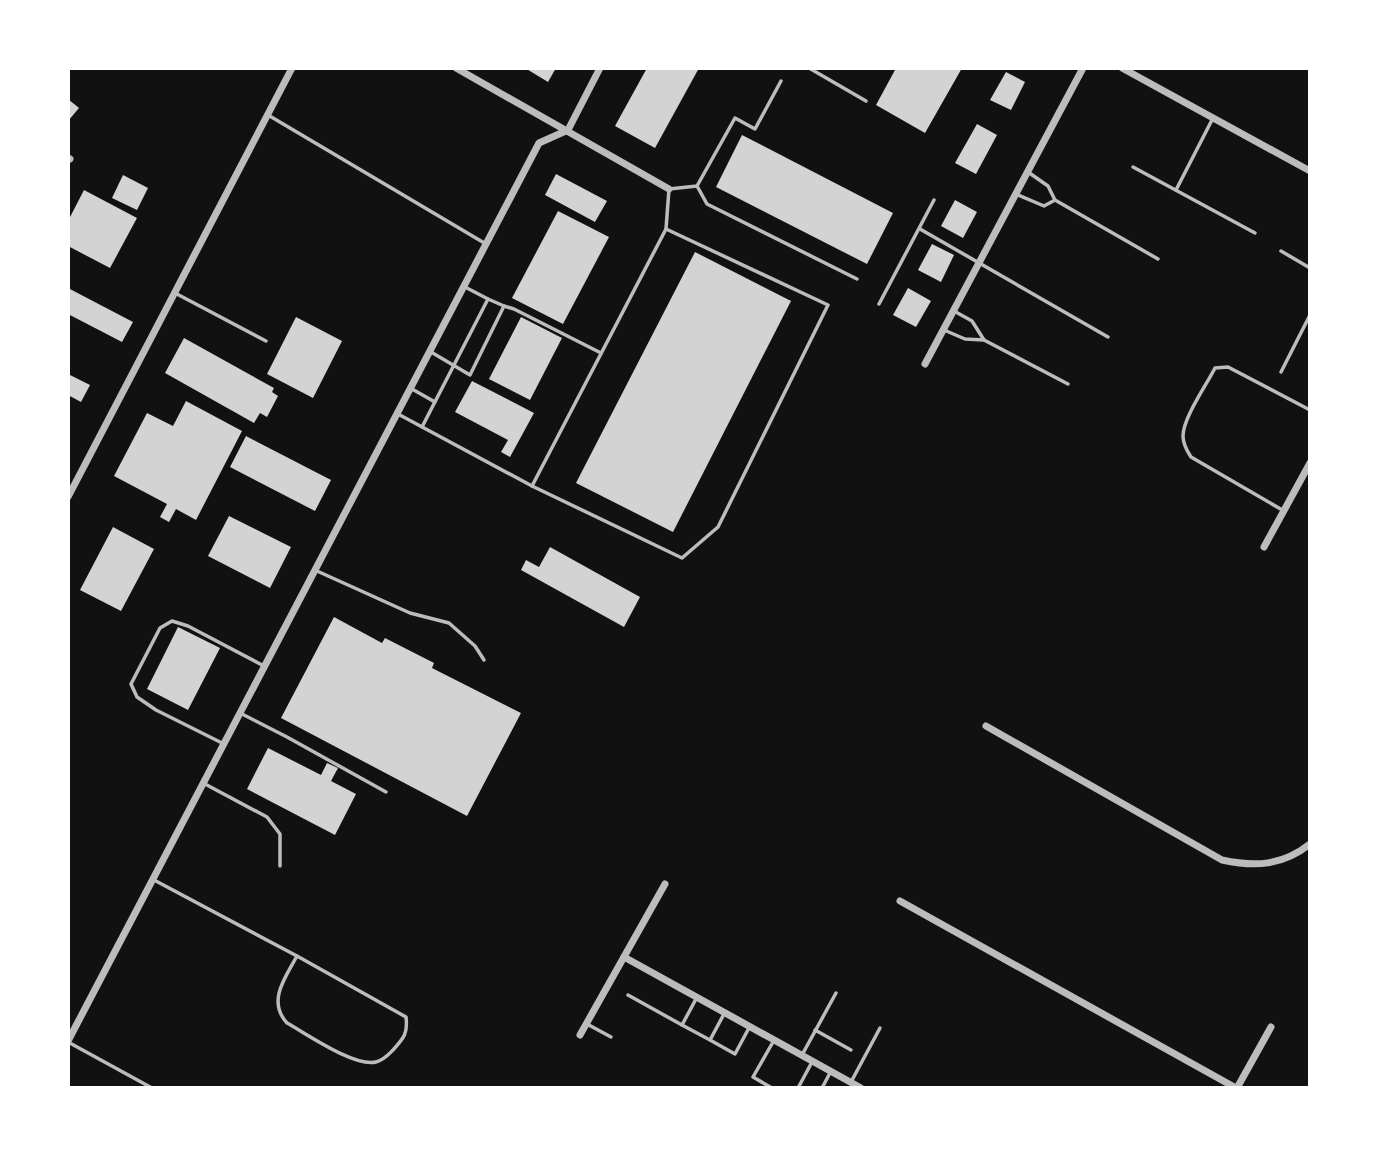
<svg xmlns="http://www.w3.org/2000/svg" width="1378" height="1156" viewBox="0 0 1378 1156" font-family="'Space Grotesk',sans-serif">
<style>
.building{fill:#d3d3d3}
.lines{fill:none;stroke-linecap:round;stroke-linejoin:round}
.service{stroke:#bcbcbc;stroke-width:3.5}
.minor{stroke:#bcbcbc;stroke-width:7}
</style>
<rect width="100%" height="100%" fill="#111"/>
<g class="building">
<polygon points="525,68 556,68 548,82"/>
<polygon points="647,68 699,68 655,148 615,126"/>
<polygon points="892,68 962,68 925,133 876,105 895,70"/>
<polygon points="1006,72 1025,82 1011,110 990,100"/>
<polygon points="68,99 79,108 68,121"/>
<polygon points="977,124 997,135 976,174 955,163"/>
<polygon points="742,135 893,213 867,264 716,187"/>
<polygon points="556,174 607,201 595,222 545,195"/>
<polygon points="123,175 148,188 137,210 112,198"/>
<polygon points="84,190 137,218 110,268 68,246 68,221"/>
<polygon points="955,200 977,212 963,238 941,226"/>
<polygon points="558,211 609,237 563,324 512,298"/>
<polygon points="932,244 954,255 941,282 918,270"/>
<polygon points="695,252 791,301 673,532 576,483"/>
<polygon points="68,288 133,322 122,342 68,314"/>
<polygon points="908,288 931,301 916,327 893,315"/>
<polygon points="296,317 342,341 313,398 267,374"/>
<polygon points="521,317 562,338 530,400 489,379"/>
<polygon points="184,338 274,388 272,392 278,396 267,417 260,413 254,423 165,373"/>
<polygon points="68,374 90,385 81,402 68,395"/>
<polygon points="472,381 534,413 510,457 501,452 508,440 455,412"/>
<polygon points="186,401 242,431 196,520 176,509 169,522 160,517 167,504 114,476 147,413 173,426"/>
<polygon points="246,436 331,480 315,511 230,467"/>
<polygon points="229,516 291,547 270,588 208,556"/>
<polygon points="113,527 154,549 121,611 80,590"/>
<polygon points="550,547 640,597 624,627 521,570 526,560 539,567"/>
<polygon points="334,617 382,643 385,638 434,663 432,668 521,713 467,816 281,718"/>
<polygon points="178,627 220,648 188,710 147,689"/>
<polygon points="268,748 321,775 327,763 338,768 331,781 356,794 335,835 247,789"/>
</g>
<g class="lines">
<g class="service">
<polyline points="809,68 866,101"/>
<polyline points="268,115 486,244"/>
<polyline points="1133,167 1255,233"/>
<polyline points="1028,172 1048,186 1055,200 1158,259"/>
<polyline points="697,186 707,204 857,279"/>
<polyline points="1176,190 1213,118"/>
<polyline points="1016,194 1044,206 1055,200"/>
<polyline points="920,229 1108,337"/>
<polyline points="1281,251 1310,268"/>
<polyline points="465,287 488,299"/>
<polyline points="175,293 266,341"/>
<polyline points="879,304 934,200"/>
<polyline points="504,306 514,309 601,353"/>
<polyline points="954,311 972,321 984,340 1068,384"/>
<polyline points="944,330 965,339 984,340"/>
<polyline points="1281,372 1310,315"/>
<polyline points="412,389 435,402"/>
<polyline points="398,414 532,486 682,558 718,527 828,305 666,229"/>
<polyline points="422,427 488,299 504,306 470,375 431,352"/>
<polyline points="532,486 666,229 669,189 697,186 735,118 755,129 781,81"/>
<path d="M1284 511 1191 457C1187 451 1183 444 1183 436 1183 418 1207 384 1215 368L1228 367 1310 410"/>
<polyline points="317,571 410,613 449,623 475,646 484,660"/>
<polyline points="242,714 287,737 386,792"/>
<polyline points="224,744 156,710 137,697 131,684 160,628 172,621 188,626 264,666"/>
<polyline points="205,784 267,817 280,834 280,866"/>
<polyline points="154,880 297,956"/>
<path d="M297 956 406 1017C408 1033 404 1038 393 1050 388 1055 384 1060 376 1062 354 1067 307 1034 287 1023 267 1001 285 978 297 956Z"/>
<polyline points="628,995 682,1025 696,999"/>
<polyline points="587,1024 611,1037"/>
<polyline points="682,1025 710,1040 724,1014"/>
<polyline points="815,1030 851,1050"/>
<polyline points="710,1040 735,1054 750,1026"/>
<polyline points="68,1042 152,1088"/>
<polyline points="802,1055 836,993"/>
<polyline points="851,1082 880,1028"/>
<polyline points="772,1088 753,1077 773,1042"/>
<polyline points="798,1088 812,1062"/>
<polyline points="822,1088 831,1071"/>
</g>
<g class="minor">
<polyline points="456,68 669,189"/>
<polyline points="1122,68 1310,171"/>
<polyline points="68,158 70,159"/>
<polyline points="925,364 1083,68"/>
<polyline points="68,497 292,68"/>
<polyline points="1264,547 1310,463"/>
<path d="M986 726 1222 860C1255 867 1282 866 1310 844"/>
<polyline points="900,901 1236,1088"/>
<polyline points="624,957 861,1088"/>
<polyline points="580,1035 665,884"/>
<polyline points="68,1041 539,143 568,130 600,68"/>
<polyline points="1237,1088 1271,1027"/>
</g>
</g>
<rect width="1378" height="1156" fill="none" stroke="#ffffff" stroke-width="140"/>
</svg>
